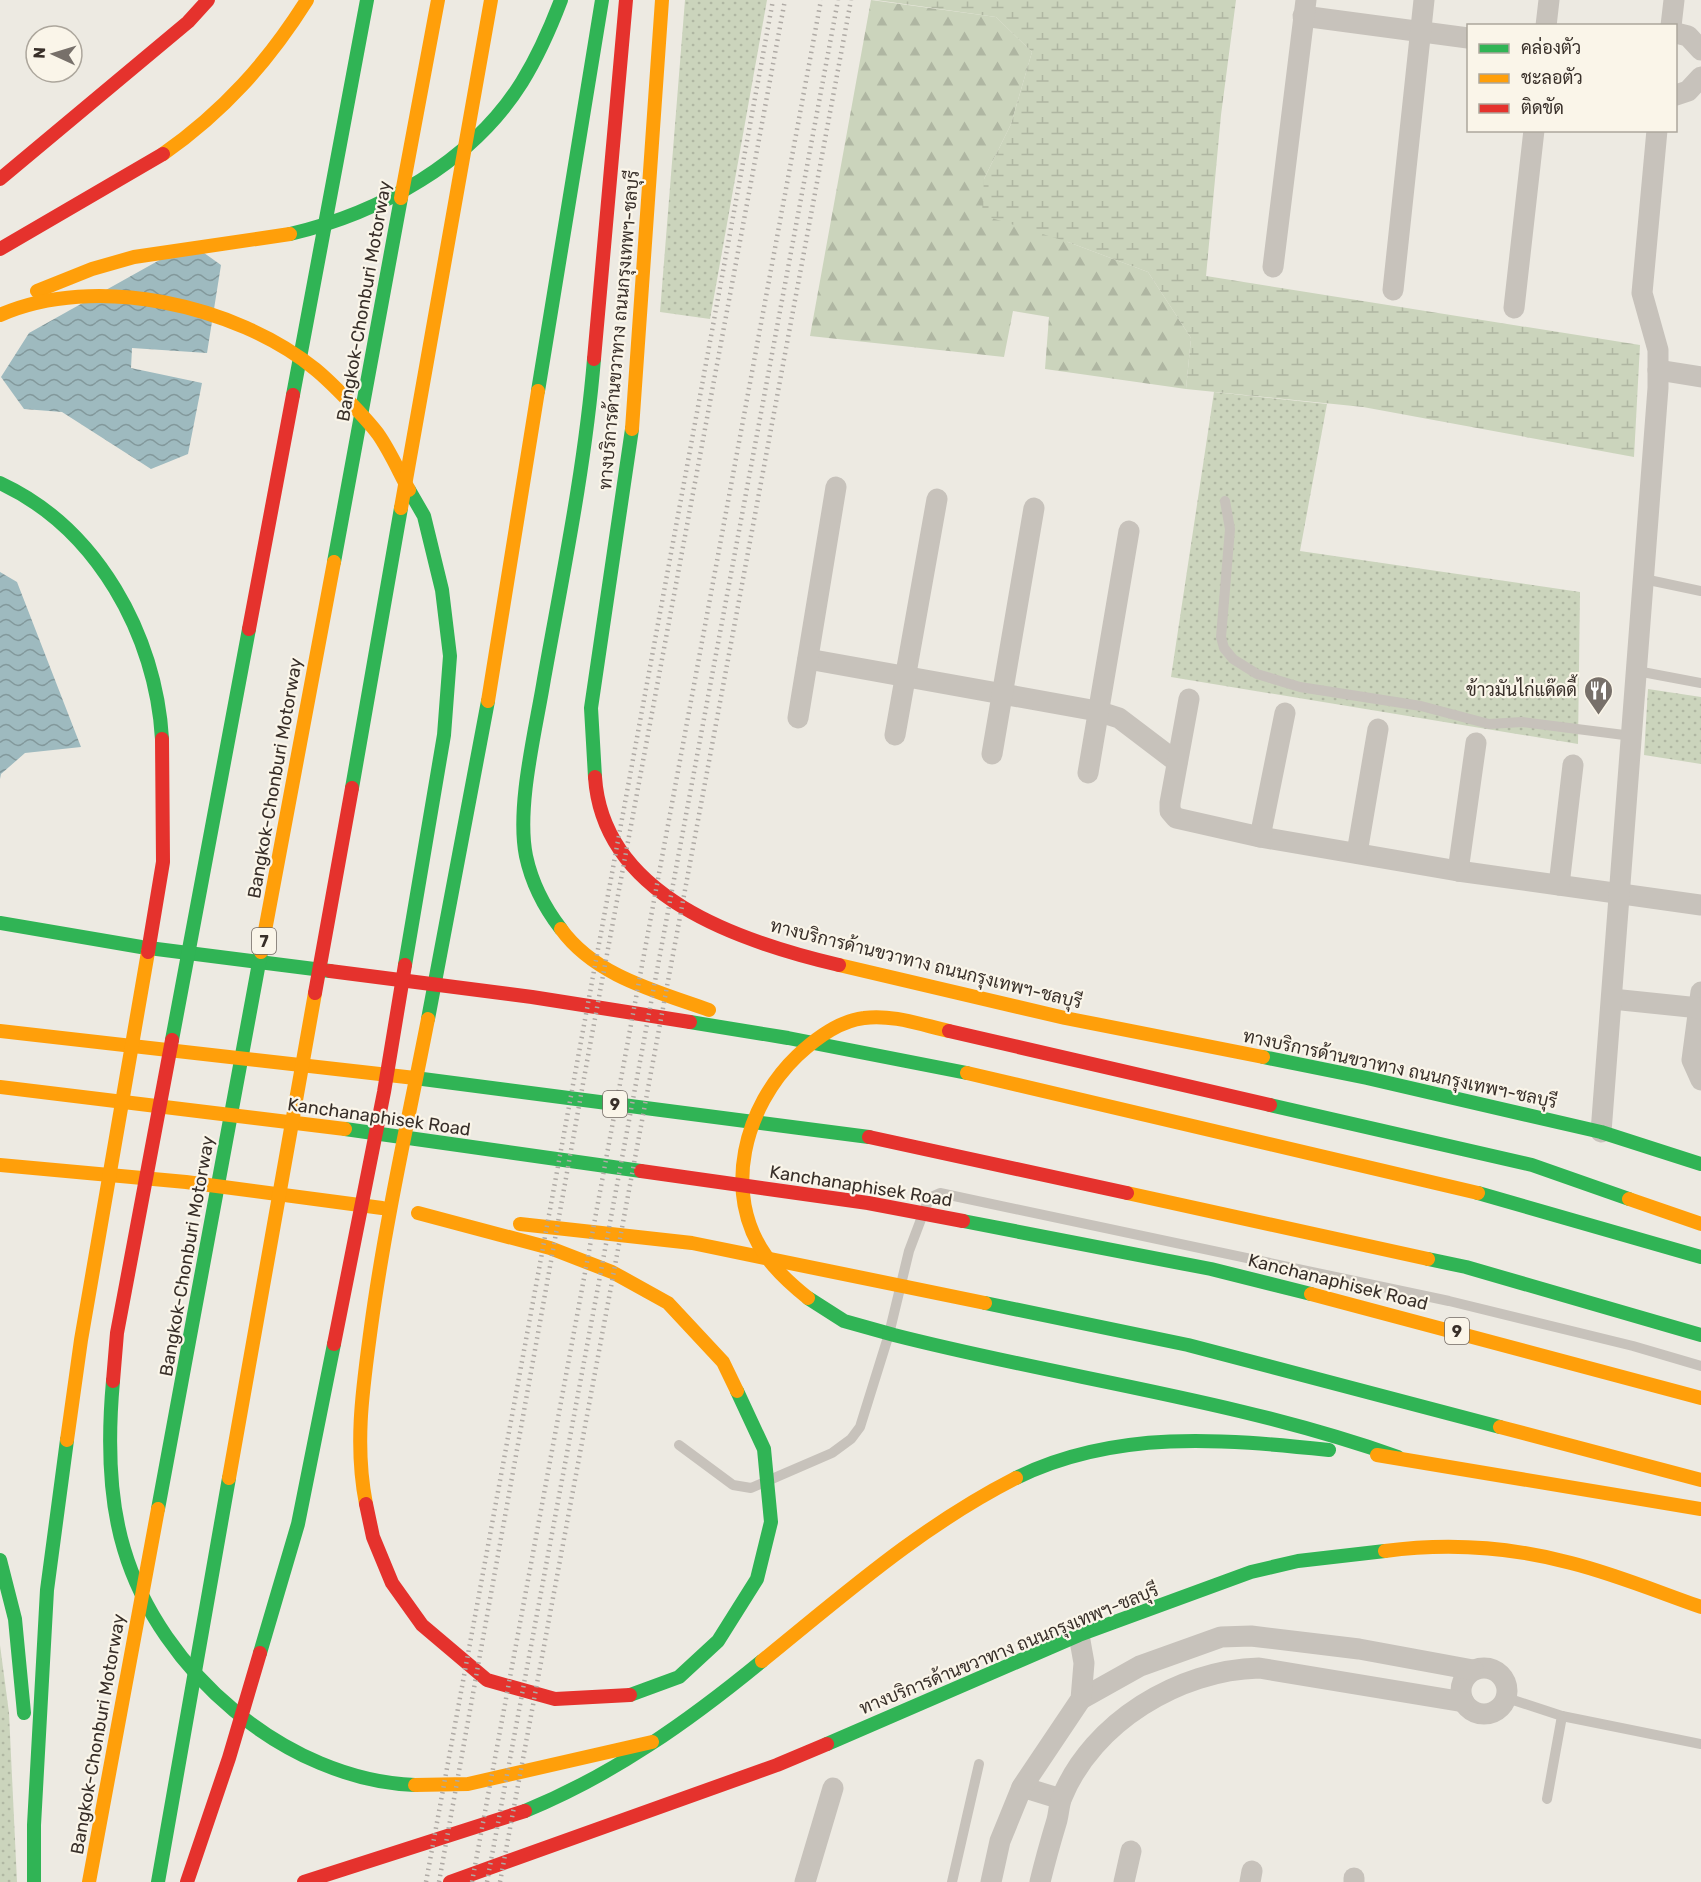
<svg xmlns="http://www.w3.org/2000/svg" width="1701" height="1882" viewBox="0 0 1701 1882" font-family="Rubik,Sarabun,sans-serif">
<style>
.grass{fill:url(#grass-dots)}
.forest{fill:url(#forest-firs)}
.wetland{fill:url(#wetland-marsh)}
.water{fill:url(#water-waves)}
.lines{fill:none;stroke-linecap:round;stroke-linejoin:round}
.lane{stroke:#c7c2bb;stroke-width:10}
.street{stroke:#c7c2bb;stroke-width:21}
.fast{stroke:#30b455;stroke-width:14}
.slow{stroke:#ff9f0a;stroke-width:14}
.jam{stroke:#e5322d;stroke-width:14}
.rail{stroke:#afaaa5;stroke-width:4.5;stroke-dasharray:1.5 4.5;stroke-linecap:butt}
.labels{text-anchor:middle;stroke-width:4.5;stroke-linejoin:round;paint-order:stroke}
.shield{fill:#faf5e9;stroke:#726a63;stroke-width:1.5}
.shield-label{font-size:16px;font-weight:bold;fill:#382f29}
.street-label{font-size:18px;fill:#382f29;stroke:#faf5e9}
.poi-label{font-size:18px;fill:#382f29;stroke:#faf5e9;text-anchor:end}
</style>
<defs>
<pattern id="grass-dots" width="8" height="8" patternUnits="userSpaceOnUse" patternTransform="scale(1.5)"><rect width="8" height="8" fill="#cbd4bc"/><path d="M2 2h.1M6 6h.1" fill="none" stroke="#afb6a2" stroke-width="1.8" stroke-linecap="round"/></pattern>
<pattern id="forest-firs" width="22" height="20" patternUnits="userSpaceOnUse" patternTransform="scale(1.5)"><rect width="22" height="20" fill="#cbd4bc"/><path d="M5 1l3.5 6h-7zM16 11l3.5 6h-7z" fill="#afb6a2"/></pattern>
<pattern id="wetland-marsh" width="20" height="14" patternUnits="userSpaceOnUse" patternTransform="scale(1.5)"><rect width="20" height="14" fill="#cbd4bc"/><path d="M1 5h8M5 5V1M11 12h8M15 12V8" fill="none" stroke="#afb6a2"/></pattern>
<pattern id="water-waves" width="16" height="10" patternUnits="userSpaceOnUse" patternTransform="scale(1.5)"><rect width="16" height="10" fill="#9ebabf"/><path d="M0 5q4-4 8 0t8 0" fill="none" stroke="#82989b"/></pattern>
</defs>
<rect width="100%" height="100%" fill="#edeae2"/>
<g class="grass">
<polygon points="685,0 767,0 710,319 660,312"/>
<polygon points="1214,392 1327,404 1300,551 1580,592 1578,744 1171,677"/>
<polygon points="1648,689 1701,697 1701,764 1644,755"/>
<polygon points="0,1645 9,1713 17,1882 0,1882"/>
</g>
<polygon class="forest" points="871,0 996,17 1032,52 1011,124 984,179 1068,242 1148,272 1191,338 1186,389 1045,369 1049,317 1013,311 1004,357 810,336"/>
<polygon class="wetland" points="876,0 1236,0 1221,115 1206,276 1640,345 1634,457 1363,407 1186,389 1191,338 1148,272 1068,242 982,215 984,179 1011,124 1032,52 996,17"/>
<g class="water">
<polygon points="190,243 221,265 207,353 132,348 131,368 202,383 188,454 151,469 62,412 24,409 1,377 29,333"/>
<polygon points="0,572 17,582 81,747 25,753 1,774 0,779"/>
</g>
<g class="lines">
<g class="lane">
<polyline points="1225,501 1230,529 1221,637 1224,648 1233,659 1257,674 1300,687 1421,706 1489,724 1522,722 1632,736"/>
<polyline points="1644,579 1701,591"/>
<polyline points="1637,671 1701,683"/>
<polyline points="679,1445 733,1485 751,1488 832,1453 851,1439 860,1427 889,1334 909,1251 926,1206 931,1197 940,1193 1449,1301 1633,1346 1701,1366"/>
<polyline points="1507,1698 1562,1716 1701,1744"/>
<polyline points="1547,1799 1562,1716"/>
<polyline points="952,1882 979,1764"/>
</g>
<g class="street">
<polyline points="1303,16 1468,38"/>
<polyline points="1546,26 1549,0"/>
<polyline points="1671,26 1674,0"/>
<polyline points="1676,33 1688,36 1701,50"/>
<polyline points="1676,95 1688,91 1701,77"/>
<polyline points="1273,267 1306,0"/>
<polyline points="1393,290 1424,0"/>
<polyline points="1514,308 1534,130"/>
<polyline points="1658,370 1701,377"/>
<polyline points="808,659 1097,711 1119,718 1177,762"/>
<polyline points="1189,699 1170,803 1170,811 1176,818 1260,837 1458,871 1701,905"/>
<polyline points="798,718 836,487"/>
<polyline points="895,735 937,499"/>
<polyline points="992,754 1034,508"/>
<polyline points="1088,773 1129,531"/>
<polyline points="1260,837 1285,713"/>
<polyline points="1357,853 1378,729"/>
<polyline points="1458,871 1476,743"/>
<polyline points="1559,885 1573,765"/>
<polyline points="1701,992 1692,1060 1701,1080"/>
<polyline points="1612,999 1699,1008"/>
<polyline points="1601,1132 1658,388 1658,350 1642,293 1657,130"/>
<circle cx="1484" cy="1691" r="23"/>
<polyline points="1081,1699 1140,1666 1221,1637 1251,1636 1359,1649 1473,1670"/>
<polyline points="1022,1787 1061,1799"/>
<polyline points="805,1882 833,1788"/>
<polyline points="991,1882 1000,1841 1022,1787 1081,1699 1084,1663 1079,1635"/>
<path d="M1040 1882C1045 1861 1051 1840 1057 1820 1059 1812 1059 1804 1062 1797 1093 1722 1179 1670 1259 1668L1464 1702"/>
<polyline points="1124,1882 1131,1851"/>
<polyline points="1250,1882 1252,1871"/>
<polyline points="1354,1882 1354,1878"/>
</g>
<g class="fast">
<path d="M290 234C380 213 472 162 522 82 538 56 550 29 561 0"/>
<polyline points="538,391 602,0"/>
<polyline points="293,395 367,0"/>
<path d="M0 483C97 528 156 635 162 739"/>
<polyline points="334,562 401,198"/>
<polyline points="595,777 591,708 632,429"/>
<polyline points="352,788 401,508"/>
<polyline points="0,923 141,947 330,971"/>
<path d="M561 929C544 907 532 884 526 856 516 807 536 729 544 679 563 573 585 467 594 359"/>
<polyline points="405,965 444,735 450,656 442,590 424,516 409,490"/>
<polyline points="428,1019 488,701"/>
<polyline points="690,1022 788,1038 967,1073"/>
<polyline points="172,1040 249,629"/>
<polyline points="1263,1057 1367,1078 1601,1132 1701,1164"/>
<polyline points="415,1078 869,1137"/>
<polyline points="1270,1105 1532,1165 1629,1199"/>
<polyline points="345,1129 641,1171"/>
<polyline points="1478,1193 1701,1257"/>
<polyline points="963,1221 1211,1269 1311,1294"/>
<polyline points="1428,1259 1466,1267 1701,1335"/>
<path d="M808 1298 844 1321 894 1335C1062 1378 1234 1399 1398 1457"/>
<polyline points="985,1303 1188,1345 1500,1427"/>
<path d="M113 1381C108 1436 108 1496 124 1549 160 1671 286 1780 415 1785"/>
<path d="M1016 1478C1115 1429 1223 1439 1329 1450"/>
<polyline points="158,1509 261,952"/>
<polyline points="0,1560 15,1619 24,1713"/>
<polyline points="260,1653 298,1524 334,1344"/>
<polyline points="630,1695 679,1677 718,1641 757,1579 771,1522 764,1449 737,1391"/>
<polyline points="827,1744 1079,1635 1251,1572 1298,1561 1385,1551"/>
<path d="M525 1811C613 1775 689 1721 762 1661"/>
<polyline points="34,1882 34,1825 47,1590 67,1440"/>
<polyline points="158,1882 229,1478"/>
</g>
<g class="slow">
<path d="M163 154C223 112 268 62 307 0"/>
<polyline points="401,198 438,0"/>
<polyline points="37,291 92,269 134,257 290,234"/>
<path d="M0 315C95 273 236 305 315 369 331 382 366 418 378 434 390 451 399 472 409 490"/>
<polyline points="632,429 662,0"/>
<polyline points="401,508 491,0"/>
<polyline points="488,701 538,391"/>
<path d="M561 929C595 976 656 991 709 1010"/>
<polyline points="261,952 334,562"/>
<polyline points="839,965 1065,1018 1263,1057"/>
<polyline points="0,1031 415,1078"/>
<polyline points="967,1073 1478,1193"/>
<polyline points="0,1087 345,1129"/>
<polyline points="0,1165 186,1182 382,1208"/>
<polyline points="1127,1193 1428,1259"/>
<polyline points="1629,1199 1701,1224"/>
<polyline points="418,1213 550,1248 612,1272 668,1303 723,1362 737,1391"/>
<polyline points="520,1224 692,1243 985,1303"/>
<polyline points="1311,1294 1701,1398"/>
<path d="M808 1298C793 1286 777 1272 766 1256 721 1193 745 1106 797 1056 815 1039 838 1021 864 1018 892 1014 922 1025 949 1031"/>
<polyline points="1500,1427 1701,1480"/>
<polyline points="67,1440 81,1340 148,952"/>
<polyline points="1377,1455 1701,1509"/>
<polyline points="229,1478 315,993"/>
<path d="M366 1504C354 1444 363 1387 371 1327 385 1224 408 1121 428 1019"/>
<path d="M1385 1551C1446 1543 1511 1547 1571 1563 1615 1574 1658 1592 1701 1607"/>
<path d="M762 1661C846 1593 920 1527 1016 1478"/>
<polyline points="415,1785 468,1784 652,1742"/>
<polyline points="89,1882 158,1509"/>
</g>
<g class="jam">
<polyline points="0,179 188,22 208,0"/>
<polyline points="0,249 163,154"/>
<polyline points="594,359 626,0"/>
<polyline points="249,629 293,395"/>
<path d="M595 777C603 897 741 942 839 965"/>
<polyline points="148,952 163,862 162,739"/>
<polyline points="330,971 532,997 690,1022"/>
<polyline points="315,993 352,788"/>
<polyline points="949,1031 1270,1105"/>
<polyline points="869,1137 1127,1193"/>
<polyline points="641,1171 868,1203 963,1221"/>
<polyline points="334,1344 384,1092 405,965"/>
<polyline points="113,1381 117,1333 172,1040"/>
<polyline points="366,1504 373,1537 392,1583 422,1625 487,1680 555,1699 630,1695"/>
<polyline points="187,1882 229,1758 260,1653"/>
<polyline points="304,1882 525,1811"/>
<polyline points="450,1882 777,1765 827,1744"/>
</g>
<g class="rail">
<polyline points="426,1882 773,0"/>
<polyline points="439,1882 588,1056 785,0"/>
<polyline points="472,1882 821,0"/>
<polyline points="487,1882 838,0"/>
<polyline points="500,1882 851,0"/>
</g>
</g>
<defs>
<symbol id="restaurant-pin" viewBox="-11 -11 22 30"><path d="M0 17L-7.5 6A9.5 9.5 0 1 1 7.5 6Z" fill="#77706a" stroke="#faf5e9"/><path d="M-5-6h1v4h1v-4h1v4h1v-4h1v5L-1.5 .5V6h-2V.5L-5-1ZM5-6V6H3V1.5H1.5Q1.5-4 5-6Z" fill="#fff"/></symbol>
</defs>
<g fill-rule="evenodd">
<use href="#restaurant-pin" x="1582" y="674" width="33" height="45"/>
</g>
<g class="labels">
<g class="shield">
<rect x="252" y="928" width="24" height="26" rx="4.5"/>
<rect x="603" y="1091" width="24" height="26" rx="4.5"/>
<rect x="1445" y="1318" width="24" height="26" rx="4.5"/>
</g>
<g class="shield-label">
<text x="264" y="947">7</text>
<text x="615" y="1110">9</text>
<text x="1457" y="1337">9</text>
</g>
<g class="street-label">
<text transform="translate(364 301) rotate(-80)" y="6">Bangkok-Chonburi Motorway</text>
<text transform="translate(619 330) rotate(-85)" y="6">ทางบริการด้านขวาทาง ถนนกรุงเทพฯ-ชลบุรี</text>
<text transform="translate(275 778) rotate(-80)" y="6">Bangkok-Chonburi Motorway</text>
<text transform="translate(926 964) rotate(14)" y="6">ทางบริการด้านขวาทาง ถนนกรุงเทพฯ-ชลบุรี</text>
<text transform="translate(1400 1069) rotate(12)" y="6">ทางบริการด้านขวาทาง ถนนกรุงเทพฯ-ชลบุรี</text>
<text transform="translate(379 1117) rotate(8)" y="6">Kanchanaphisek Road</text>
<text transform="translate(861 1186) rotate(9)" y="6">Kanchanaphisek Road</text>
<text transform="translate(187 1256) rotate(-80)" y="6">Bangkok-Chonburi Motorway</text>
<text transform="translate(1338 1282) rotate(14)" y="6">Kanchanaphisek Road</text>
<text transform="translate(1009 1649) rotate(-22)" y="6">ทางบริการด้านขวาทาง ถนนกรุงเทพฯ-ชลบุรี</text>
<text transform="translate(98 1734) rotate(-80)" y="6">Bangkok-Chonburi Motorway</text>
</g>
<g class="poi-label">
<text x="1577" y="696">ข้าวมันไก่แด๊ดดี้</text>
</g>
</g>
<rect x="1467" y="24" width="210" height="108" fill="#faf5e9" stroke="#aca69c" stroke-width="1.5"/>
<rect x="1479" y="44" width="30" height="9" fill="#30b455" stroke="#aca69c" stroke-width="1.5"/>
<text x="1521" y="54" font-size="18" fill="#382f29">คล่องตัว</text>
<rect x="1479" y="74" width="30" height="9" fill="#ff9f0a" stroke="#aca69c" stroke-width="1.5"/>
<text x="1521" y="84" font-size="18" fill="#382f29">ชะลอตัว</text>
<rect x="1479" y="104" width="30" height="9" fill="#e5322d" stroke="#aca69c" stroke-width="1.5"/>
<text x="1521" y="114" font-size="18" fill="#382f29">ติดขัด</text>
<g transform="translate(54 54) rotate(274)"><circle r="28" fill="#faf5e9" stroke="#aca69c" stroke-width="1.5"/>
<path d="M0-4.5L10 22L0 15L-10 22Z" fill="#77706a"/>
<text y="-9" font-size="16" font-weight="bold" text-anchor="middle" fill="#382f29">N</text>
</g>
</svg>
